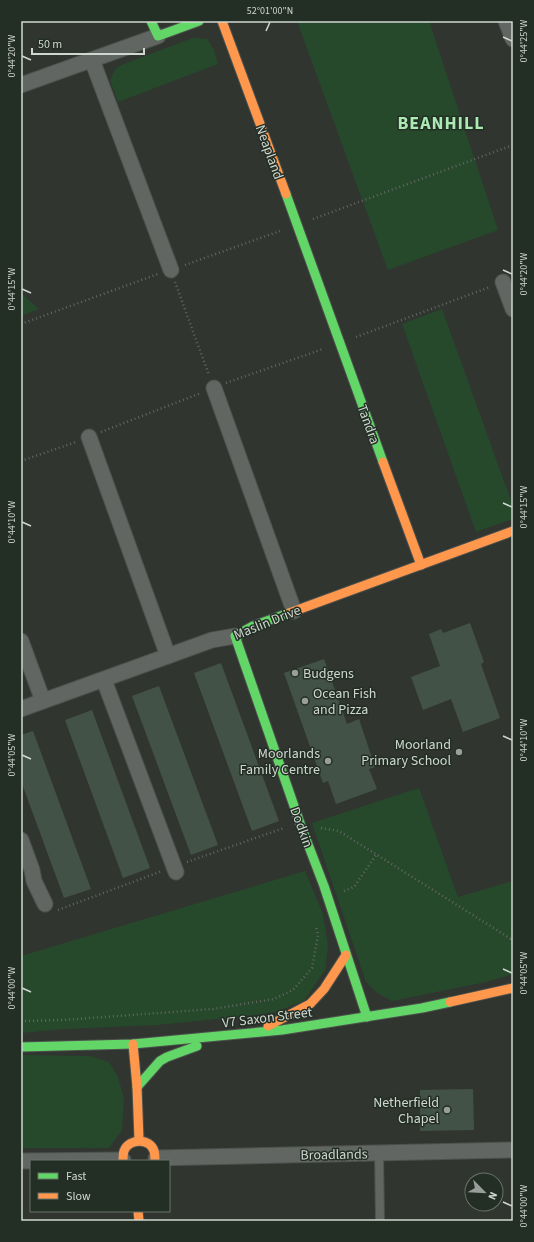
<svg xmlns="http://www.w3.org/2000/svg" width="534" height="1242" viewBox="0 0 534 1242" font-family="'Source Sans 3',sans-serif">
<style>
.green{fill:#26492c}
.building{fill:#435246}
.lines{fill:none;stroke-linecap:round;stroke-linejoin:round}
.lane-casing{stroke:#4d514d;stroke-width:10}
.street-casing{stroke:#4d514d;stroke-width:17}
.fast-casing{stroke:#4d514d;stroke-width:11}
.slow-casing{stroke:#4d514d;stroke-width:11}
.path{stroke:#636663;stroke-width:2.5;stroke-dasharray:1 3;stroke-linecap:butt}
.lane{stroke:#616662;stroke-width:8}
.street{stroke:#616662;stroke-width:15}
.fast{stroke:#63d668;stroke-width:9}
.slow{stroke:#ff974d;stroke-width:9}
.ticks{fill:none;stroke:#d0d7d1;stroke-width:1.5}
.poi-dot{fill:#989e99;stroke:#232e25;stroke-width:1.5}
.labels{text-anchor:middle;stroke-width:3;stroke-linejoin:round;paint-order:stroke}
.street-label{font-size:14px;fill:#d0d7d1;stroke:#232e25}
.poi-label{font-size:14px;fill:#d0d7d1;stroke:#232e25;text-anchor:end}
.district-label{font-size:18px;font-weight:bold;letter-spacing:1px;fill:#abebb3;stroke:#232e25}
.neatline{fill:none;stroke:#d0d7d1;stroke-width:1.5}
.ticks-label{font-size:10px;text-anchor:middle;fill:#d0d7d1}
</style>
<rect width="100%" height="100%" fill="#303530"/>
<g class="green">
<polygon points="297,21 429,21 498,230 388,270"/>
<polygon points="193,38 207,39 214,50 218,64 118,102 110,80 116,68 126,63"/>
<polygon points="21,293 39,309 21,316"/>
<polygon points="442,309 513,506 513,519 476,532 402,324"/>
<polygon points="419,788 458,897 513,881 513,974 486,982 392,1001 377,993 366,982 312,823"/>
<polygon points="305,871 323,914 328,946 325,970 304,1001 275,1012 246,1016 157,1025 66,1029 21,1033 21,956"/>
<polygon points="21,1055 90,1056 109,1062 118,1077 124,1099 122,1130 109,1148 21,1148"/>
</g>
<g class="building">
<polygon points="470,623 484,662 481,664 500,718 463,732 451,699 423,710 411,677 440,666 429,634 441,629 443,633"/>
<polygon points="324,659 347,724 359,719 375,767 369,769 377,789 336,804 328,781 323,783 284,673"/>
<polygon points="221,663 279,821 252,831 194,673"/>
<polygon points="159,686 218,845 191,855 132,696"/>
<polygon points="92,710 150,868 123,878 65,720"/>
<polygon points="33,731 91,889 64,898 21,781 21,735"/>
<polygon points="473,1089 474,1130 420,1131 420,1090"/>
</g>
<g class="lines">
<defs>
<polyline id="lane" points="379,1153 380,1221"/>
<g id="street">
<polyline points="506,21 513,39"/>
<polyline points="92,60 171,270"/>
<polyline points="21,85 158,36"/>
<polyline points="503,282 513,309"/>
<polyline points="214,388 294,611"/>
<polyline points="89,437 168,656"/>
<polyline points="21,641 43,701"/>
<polyline points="104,680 176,872"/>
<polyline points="21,709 212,640 235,636"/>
<polyline points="21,840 32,870 34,881 45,904"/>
<polyline points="156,1158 513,1150"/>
<polyline points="21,1161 123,1160"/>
</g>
<g id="fast">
<polyline points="151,21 158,36 199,21"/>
<polyline points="286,194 383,462"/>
<polyline points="289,613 253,626 235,636 301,826 324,886 367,1017"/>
<polyline points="21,1047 133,1044 282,1030 422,1008 450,1002"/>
<polyline points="137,1087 160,1061 167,1057 197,1046"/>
</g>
<g id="slow">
<polyline points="222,21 286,194"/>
<polyline points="383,462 421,565"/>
<polyline points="289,613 513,531"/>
<polyline points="450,1002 513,988"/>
<polyline points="268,1026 310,1004 324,989 346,955"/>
<polyline points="133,1044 137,1087 139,1140"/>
<path d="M123 1161C123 1158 123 1154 124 1151 129 1138 150 1138 154 1151 155 1154 155 1158 155 1161"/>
<polyline points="138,1211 139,1221"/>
</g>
</defs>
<use href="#lane" class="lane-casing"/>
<use href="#street" class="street-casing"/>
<use href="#fast" class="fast-casing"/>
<use href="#slow" class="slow-casing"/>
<g class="path">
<polyline points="313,219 513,145"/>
<polyline points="185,265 280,231"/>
<polyline points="175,282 209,375"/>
<polyline points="21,324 158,274"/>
<polyline points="356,337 490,287"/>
<polyline points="226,383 323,349"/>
<polyline points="101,432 201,393"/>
<polyline points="21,461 76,442"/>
<polyline points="321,828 339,831 511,939 513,938"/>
<polyline points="187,862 284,828"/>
<polyline points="344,891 354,887 376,855"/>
<polyline points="58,910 162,871"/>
<polyline points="511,939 513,945"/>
<polyline points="21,1021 63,1020 213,1009 274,999 293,990 312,968 318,935 316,926"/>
</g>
<use href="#lane" class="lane"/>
<use href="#street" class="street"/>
<use href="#fast" class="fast"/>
<use href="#slow" class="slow"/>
</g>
<path class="ticks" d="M266 31 270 22M503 37 512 41M22 56 31 60M503 270 512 274M22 289 31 293M503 503 512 507M22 522 31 526M503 736 512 740M22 755 31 759M503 969 512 973M22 988 31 992M503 1202 512 1206"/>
<g class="poi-dot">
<circle cx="295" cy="673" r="4"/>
<circle cx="305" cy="701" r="4"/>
<circle cx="459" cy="752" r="4"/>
<circle cx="328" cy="761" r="4"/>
<circle cx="447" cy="1110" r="4"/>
</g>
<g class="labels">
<g class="street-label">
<text transform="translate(270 152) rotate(70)" y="5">Neapland</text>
<text transform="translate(369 424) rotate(70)" y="5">Tandra</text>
<text transform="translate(267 622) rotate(-22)" y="5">Maslin Drive</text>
<text transform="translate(302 827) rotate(70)" y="5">Dodkin</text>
<text transform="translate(267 1017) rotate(-7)" y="5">V7 Saxon Street</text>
<text transform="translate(334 1154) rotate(-1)" y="5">Broadlands</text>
</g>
<g class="poi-label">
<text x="303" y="678" text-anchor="start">Budgens</text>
<text x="313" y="698" text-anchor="start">Ocean Fish<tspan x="313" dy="16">and Pizza</tspan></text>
<text x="451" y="749">Moorland<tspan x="451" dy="16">Primary School</tspan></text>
<text x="320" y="758">Moorlands<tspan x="320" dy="16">Family Centre</tspan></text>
<text x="439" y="1107">Netherfield<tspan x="439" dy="16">Chapel</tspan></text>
</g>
<g class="district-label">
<text x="441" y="129">BEANHILL</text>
</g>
</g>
<rect width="534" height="1242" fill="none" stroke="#232e25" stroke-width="44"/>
<rect x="30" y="1160" width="140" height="52" fill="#232e25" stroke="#68726a"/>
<rect x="38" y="1173" width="20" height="6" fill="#63d668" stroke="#68726a"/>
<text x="66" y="1180" font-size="12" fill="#d0d7d1">Fast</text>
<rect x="38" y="1193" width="20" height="6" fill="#ff974d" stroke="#68726a"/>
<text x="66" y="1200" font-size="12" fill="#d0d7d1">Slow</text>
<g transform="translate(484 1192) rotate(114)"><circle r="19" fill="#232e25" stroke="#68726a"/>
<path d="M0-3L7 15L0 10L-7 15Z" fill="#989e99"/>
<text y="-6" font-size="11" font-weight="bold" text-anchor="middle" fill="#d0d7d1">N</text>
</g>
<path d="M32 48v6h112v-6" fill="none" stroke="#d0d7d1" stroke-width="2"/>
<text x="38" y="48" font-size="12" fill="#d0d7d1" stroke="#232e25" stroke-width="3" paint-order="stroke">50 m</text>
<rect x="22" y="22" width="490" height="1198" class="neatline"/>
<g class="ticks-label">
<text x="270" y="14">52°01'00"N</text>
<text transform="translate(523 41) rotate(-90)" y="4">0°44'25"W</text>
<text transform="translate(11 56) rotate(-90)" y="4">0°44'20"W</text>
<text transform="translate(523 274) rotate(-90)" y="4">0°44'20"W</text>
<text transform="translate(11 289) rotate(-90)" y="4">0°44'15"W</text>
<text transform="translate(523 507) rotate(-90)" y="4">0°44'15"W</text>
<text transform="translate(11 522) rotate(-90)" y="4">0°44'10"W</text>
<text transform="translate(523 740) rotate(-90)" y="4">0°44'10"W</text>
<text transform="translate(11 755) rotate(-90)" y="4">0°44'05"W</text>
<text transform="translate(523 973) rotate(-90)" y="4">0°44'05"W</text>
<text transform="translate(11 988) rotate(-90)" y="4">0°44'00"W</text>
<text transform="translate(523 1206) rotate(-90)" y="4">0°44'00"W</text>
</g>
</svg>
